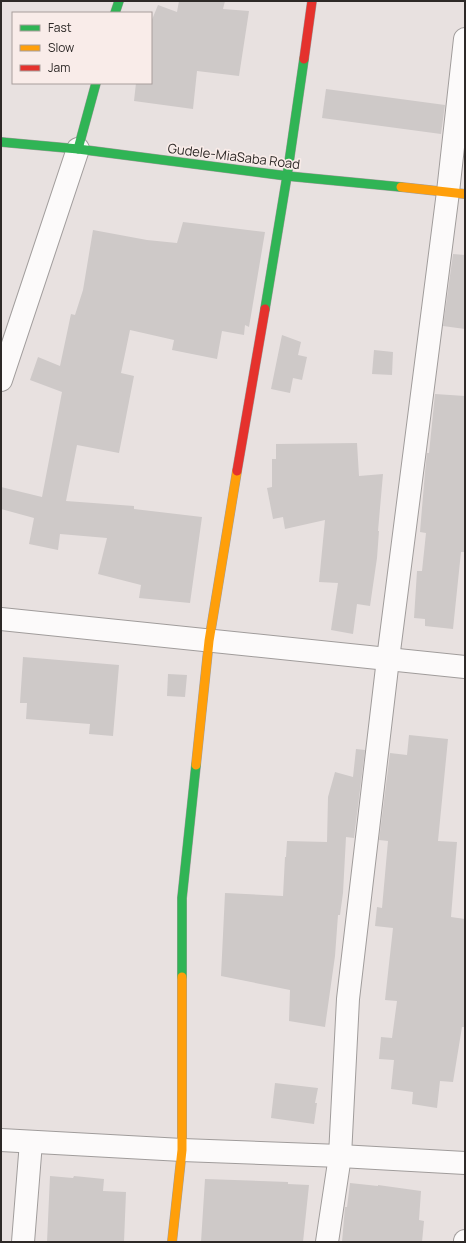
<svg xmlns="http://www.w3.org/2000/svg" width="466" height="1243" viewBox="0 0 466 1243" font-family="Manrope,sans-serif">
<style>
.building{fill:#cec9c8}
.lines{fill:none;stroke-linecap:round;stroke-linejoin:round}
.street-casing{stroke:#a09c9b;stroke-width:24}
.fast-casing{stroke:#a09c9b;stroke-width:10}
.slow-casing{stroke:#a09c9b;stroke-width:10}
.jam-casing{stroke:#a09c9b;stroke-width:10}
.street{stroke:#fcfafa;stroke-width:22}
.fast{stroke:#30b455;stroke-width:9}
.slow{stroke:#ff9f0a;stroke-width:9}
.jam{stroke:#e5322d;stroke-width:9}
.labels{text-anchor:middle;stroke-width:3.5;stroke-linejoin:round;paint-order:stroke}
.street-label{font-size:13px;fill:#2d2927;stroke:#f9ece9}
</style>
<rect width="100%" height="100%" fill="#e8e1e0"/>
<g class="building">
<polygon points="179,1 225,1 223,9 249,11 239,76 197,71 193,109 134,101 136,83 151,83 151,22 158,5 177,12"/>
<polygon points="326,89 445,105 441,134 322,118"/>
<polygon points="183,222 265,232 249,327 245,325 244,335 222,331 217,359 172,350 174,340 130,330 121,373 134,376 119,453 77,445 66,501 134,506 134,509 202,517 190,603 139,598 141,585 98,574 107,538 60,534 58,550 29,544 34,518 1,509 1,487 42,497 62,392 30,380 38,357 60,366 71,314 75,315 83,290 93,230 147,240 177,243"/>
<polygon points="453,254 465,255 465,329 443,326"/>
<polygon points="282,335 301,342 298,355 307,357 302,380 293,378 290,393 271,389"/>
<polygon points="374,350 393,352 392,375 372,374"/>
<polygon points="435,394 465,396 465,542 464,552 461,552 453,629 425,626 425,619 414,618 417,571 422,571 426,533 420,532 425,472 427,453 429,453"/>
<polygon points="357,443 359,476 383,474 378,531 379,531 377,558 370,606 357,604 353,634 331,630 338,583 319,582 325,520 285,529 283,517 273,519 267,488 272,487 272,459 276,459 276,444"/>
<polygon points="23,657 119,665 113,736 89,734 90,724 26,719 27,703 20,703"/>
<polygon points="168,674 187,675 185,697 167,696"/>
<polygon points="409,735 448,739 438,841 457,842 451,917 465,919 465,1027 462,1027 453,1082 440,1081 437,1108 412,1104 413,1092 391,1089 394,1060 379,1059 381,1037 392,1038 397,1001 385,1000 393,928 375,926 377,907 382,908 388,841 379,840 390,753 407,755"/>
<polygon points="356,749 365,750 354,838 346,837 343,893 340,915 338,915 335,956 325,1027 289,1021 290,990 221,976 225,893 283,896 285,857 286,857 287,841 327,842 328,797 335,772 353,777"/>
<polygon points="275,1083 318,1088 315,1103 317,1103 314,1124 271,1118"/>
<polygon points="50,1176 73,1178 74,1176 104,1179 103,1191 126,1192 124,1242 47,1242"/>
<polygon points="205,1179 288,1182 288,1184 309,1185 303,1242 201,1242"/>
<polygon points="350,1183 378,1186 378,1185 421,1191 419,1220 424,1221 422,1242 342,1242 345,1207 347,1207"/>
</g>
<g class="lines">
<defs>
<g id="street">
<polyline points="1,380 78,149"/>
<polyline points="1,619 465,667"/>
<polyline points="1,1140 182,1150 340,1156 465,1163"/>
<polyline points="23,1242 31,1142"/>
<polyline points="327,1242 340,1156 348,999 388,659 448,192 465,39"/>
<polyline points="465,1242 465,1241"/>
</g>
<g id="fast">
<polyline points="115,13 119,1"/>
<polyline points="1,142 78,149 287,176 401,187"/>
<polyline points="78,149 96,83"/>
<polyline points="265,309 287,176 304,59"/>
<polyline points="182,977 182,898 196,765"/>
</g>
<g id="slow">
<polyline points="401,187 465,194"/>
<polyline points="196,765 209,641 237,471"/>
<polyline points="172,1242 182,1150 182,977"/>
</g>
<g id="jam">
<polyline points="304,59 312,1"/>
<polyline points="237,471 265,309"/>
</g>
</defs>
<use href="#street" class="street-casing"/>
<use href="#fast" class="fast-casing"/>
<use href="#slow" class="slow-casing"/>
<use href="#jam" class="jam-casing"/>
<use href="#street" class="street"/>
<use href="#fast" class="fast"/>
<use href="#slow" class="slow"/>
<use href="#jam" class="jam"/>
</g>
<g class="labels">
<g class="street-label">
<text transform="translate(234 156) rotate(7)" y="5">Gudele-MiaSaba Road</text>
</g>
</g>
<rect width="466" height="1243" fill="none" stroke="#2d2927" stroke-width="4"/>
<rect x="12" y="12" width="140" height="72" fill="#f9ece9" stroke="#a79e9b"/>
<rect x="20" y="25" width="20" height="6" fill="#30b455" stroke="#a79e9b"/>
<text x="48" y="32" font-size="12" fill="#2d2927">Fast</text>
<rect x="20" y="45" width="20" height="6" fill="#ff9f0a" stroke="#a79e9b"/>
<text x="48" y="52" font-size="12" fill="#2d2927">Slow</text>
<rect x="20" y="65" width="20" height="6" fill="#e5322d" stroke="#a79e9b"/>
<text x="48" y="72" font-size="12" fill="#2d2927">Jam</text>
</svg>
